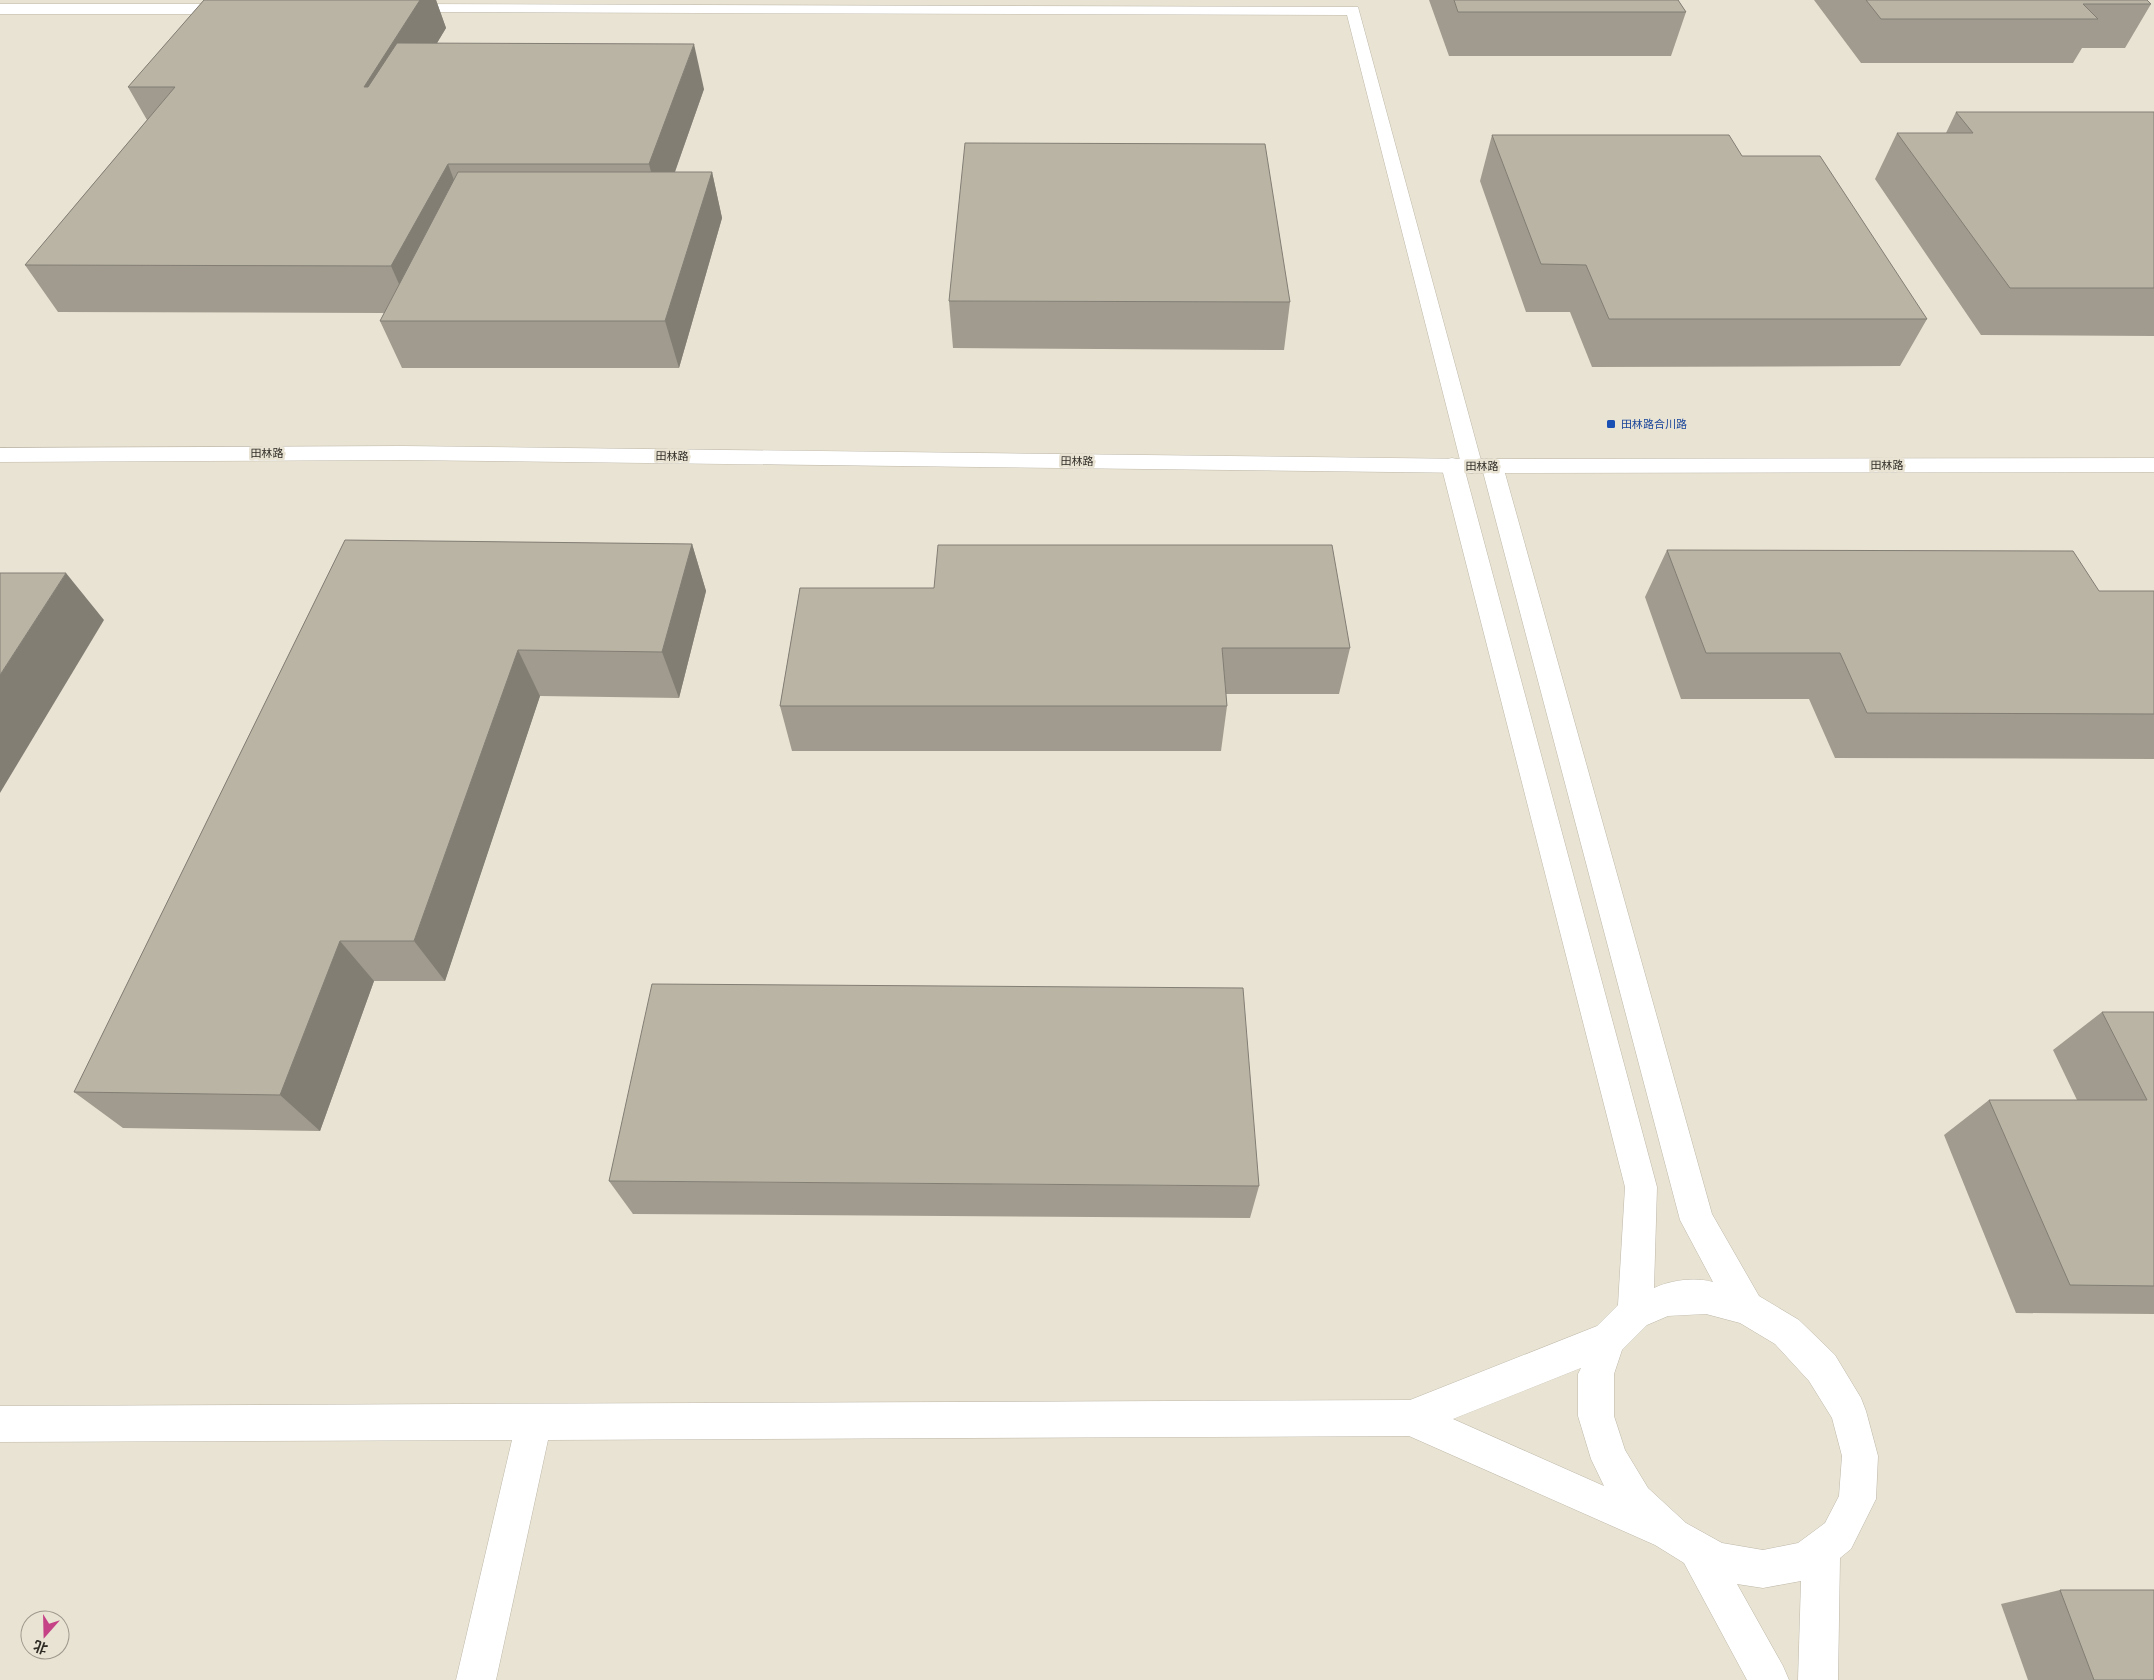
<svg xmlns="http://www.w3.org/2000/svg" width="2154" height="1680" viewBox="0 0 2154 1680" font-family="Figtree,'Noto Sans SC',sans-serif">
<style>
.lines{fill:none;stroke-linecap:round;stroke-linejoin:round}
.minor-casing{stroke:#beb8a9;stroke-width:1}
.tertiary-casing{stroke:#beb8a9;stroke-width:1}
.minor{fill:#fff;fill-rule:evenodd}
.tertiary{fill:#fff;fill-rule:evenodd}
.wall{fill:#a09b8e}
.shaded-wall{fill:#827e74}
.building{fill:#bab4a5;stroke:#827e74}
.transit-dot{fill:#1a4fb4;stroke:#e9e3d3;stroke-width:2}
.labels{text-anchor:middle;stroke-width:5;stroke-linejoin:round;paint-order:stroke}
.far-transit-label{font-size:11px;fill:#164399;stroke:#e9e3d3;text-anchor:start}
.far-street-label{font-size:11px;fill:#2e2b25;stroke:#e9e3d3}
</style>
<rect width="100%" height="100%" fill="#e9e3d3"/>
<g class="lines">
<defs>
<g id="minor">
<polygon points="0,4 233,4 238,6 241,9 238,12 233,14 0,14"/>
<path d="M401 4 1358 7 1482 464 1484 461 1492 459 1500 461 1503 466 1712 1214 1759 1296 1799 1320 1835 1355 1861 1398 1866 1411 1878 1456 1876 1499 1851 1549 1840 1558 1838 1680H1798L1801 1581 1763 1588 1737 1584 1783 1666 1789 1680H1747L1684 1563 1655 1545 1409 1436 548 1440 496 1680H456L512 1440 0 1442V1406L1410 1400 1597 1326 1618 1305 1625 1187 1441 465 1444 460 1452 458 1460 460 1347 15 396 12 393 9 396 6ZM1482 468 1680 1220 1713 1282C1695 1277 1671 1280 1654 1288L1657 1187 1465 471 1472 473 1480 471ZM1706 1314 1740 1323 1775 1344 1809 1381 1832 1418 1842 1456 1839 1496 1825 1523 1798 1543 1763 1550 1722 1543 1686 1523 1648 1488 1625 1450 1614 1416V1374L1622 1350 1647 1325 1668 1316ZM1581 1368 1578 1374V1416L1591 1459 1604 1486 1453 1419Z"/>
</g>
<polygon id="tertiary" points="402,446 1472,459 2154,458 2154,472 1472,473 402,460 0,462 0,448"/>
</defs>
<use href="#minor" class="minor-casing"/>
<use href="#tertiary" class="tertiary-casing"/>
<use href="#minor" class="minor"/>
<use href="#tertiary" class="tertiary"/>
</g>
<g class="wall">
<polygon points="204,0 436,0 446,28 437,43 704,89 675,172 712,172 722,218 679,368 402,368 380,321 384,313 58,312 25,265 147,120 128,87"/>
<polygon points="1429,0 1678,0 1686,12 1671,56 1449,56"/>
<polygon points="1814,0 2147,0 2151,4 2125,48 2082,48 2073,63 1861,63"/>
<polygon points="1956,112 2154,112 2154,336 1981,335 1875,179 1897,133 1946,133"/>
<polygon points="1492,135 1742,156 1927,319 1900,366 1592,367 1570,312 1526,312 1480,181"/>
<polygon points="949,301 1290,302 1284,350 953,348"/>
<polygon points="345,540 692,544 706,591 679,698 540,696 445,981 374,981 320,1131 123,1128 74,1092"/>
<polygon points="1667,550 2099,591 2154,591 2154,759 1835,758 1809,699 1681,699 1645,597"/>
<polygon points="800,588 1350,648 1339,694 1226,694 1227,706 1221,751 792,751 780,706"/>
<polygon points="2102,1012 2154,1012 2154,1314 2016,1313 1944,1135 1989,1100 2077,1100 2053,1050"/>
<polygon points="609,1181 1259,1186 1250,1218 633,1214"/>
<polygon points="2060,1590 2154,1680 2028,1680 2001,1604"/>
</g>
<g class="shaded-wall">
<polygon points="420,0 436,0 446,28 383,133 364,87"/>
<polygon points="694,44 704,89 661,211 649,164"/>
<polygon points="448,164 465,210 412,313 391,266"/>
<polygon points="712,172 722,218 679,368 665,321"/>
<polygon points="692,544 706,591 679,698 662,652"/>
<polygon points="66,573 104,620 0,793 0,675"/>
<polygon points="518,650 540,696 445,981 414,941"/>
<polygon points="340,941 374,981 320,1131 280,1095"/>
</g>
<g class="building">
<polygon points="204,0 420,0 364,87 368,87 397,43 694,44 649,164 448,164 391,266 25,265 175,87 128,87"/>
<polygon points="1454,0 1678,0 1686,12 1458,12"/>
<polygon points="1866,0 2147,0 2151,4 2083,4 2098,19 1881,19"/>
<polygon points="1956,112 2154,112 2154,288 2010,288 1897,133 1973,133"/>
<polygon points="1492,135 1729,135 1742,156 1820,156 1927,319 1609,319 1586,265 1541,264"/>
<polygon points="965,143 1265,144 1290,302 949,301"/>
<polygon points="458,172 712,172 665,321 380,321"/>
<polygon points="345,540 692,544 662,652 518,650 414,941 340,941 280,1095 74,1092"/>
<polygon points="938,545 1332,545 1350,648 1222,648 1227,706 780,706 800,588 934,588"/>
<polygon points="1667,550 2073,551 2099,591 2154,591 2154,714 1867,713 1840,653 1706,653"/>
<polygon points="0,573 66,573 0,675"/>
<polygon points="652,984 1243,988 1259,1186 609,1181"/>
<polygon points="2102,1012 2154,1012 2154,1286 2070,1285 1989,1100 2147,1100"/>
<polygon points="2060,1590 2154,1590 2154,1680 2094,1680"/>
</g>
<rect class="transit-dot" x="1606" y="419" width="10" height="10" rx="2.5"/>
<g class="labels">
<g class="far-transit-label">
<text x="1621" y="428">田林路合川路</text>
</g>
<g class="far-street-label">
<text x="267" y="457">田林路</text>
<text transform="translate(672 456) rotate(1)" y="4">田林路</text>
<text transform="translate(1077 461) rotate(1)" y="4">田林路</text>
<text x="1887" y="469">田林路</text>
<text x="1482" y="470">田林路</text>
</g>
</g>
<g transform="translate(45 1635) rotate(200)"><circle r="24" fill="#e9e3d3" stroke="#9e998d"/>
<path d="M0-4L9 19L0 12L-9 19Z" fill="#c54287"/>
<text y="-8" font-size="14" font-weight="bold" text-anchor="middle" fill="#2e2b25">北</text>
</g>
</svg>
